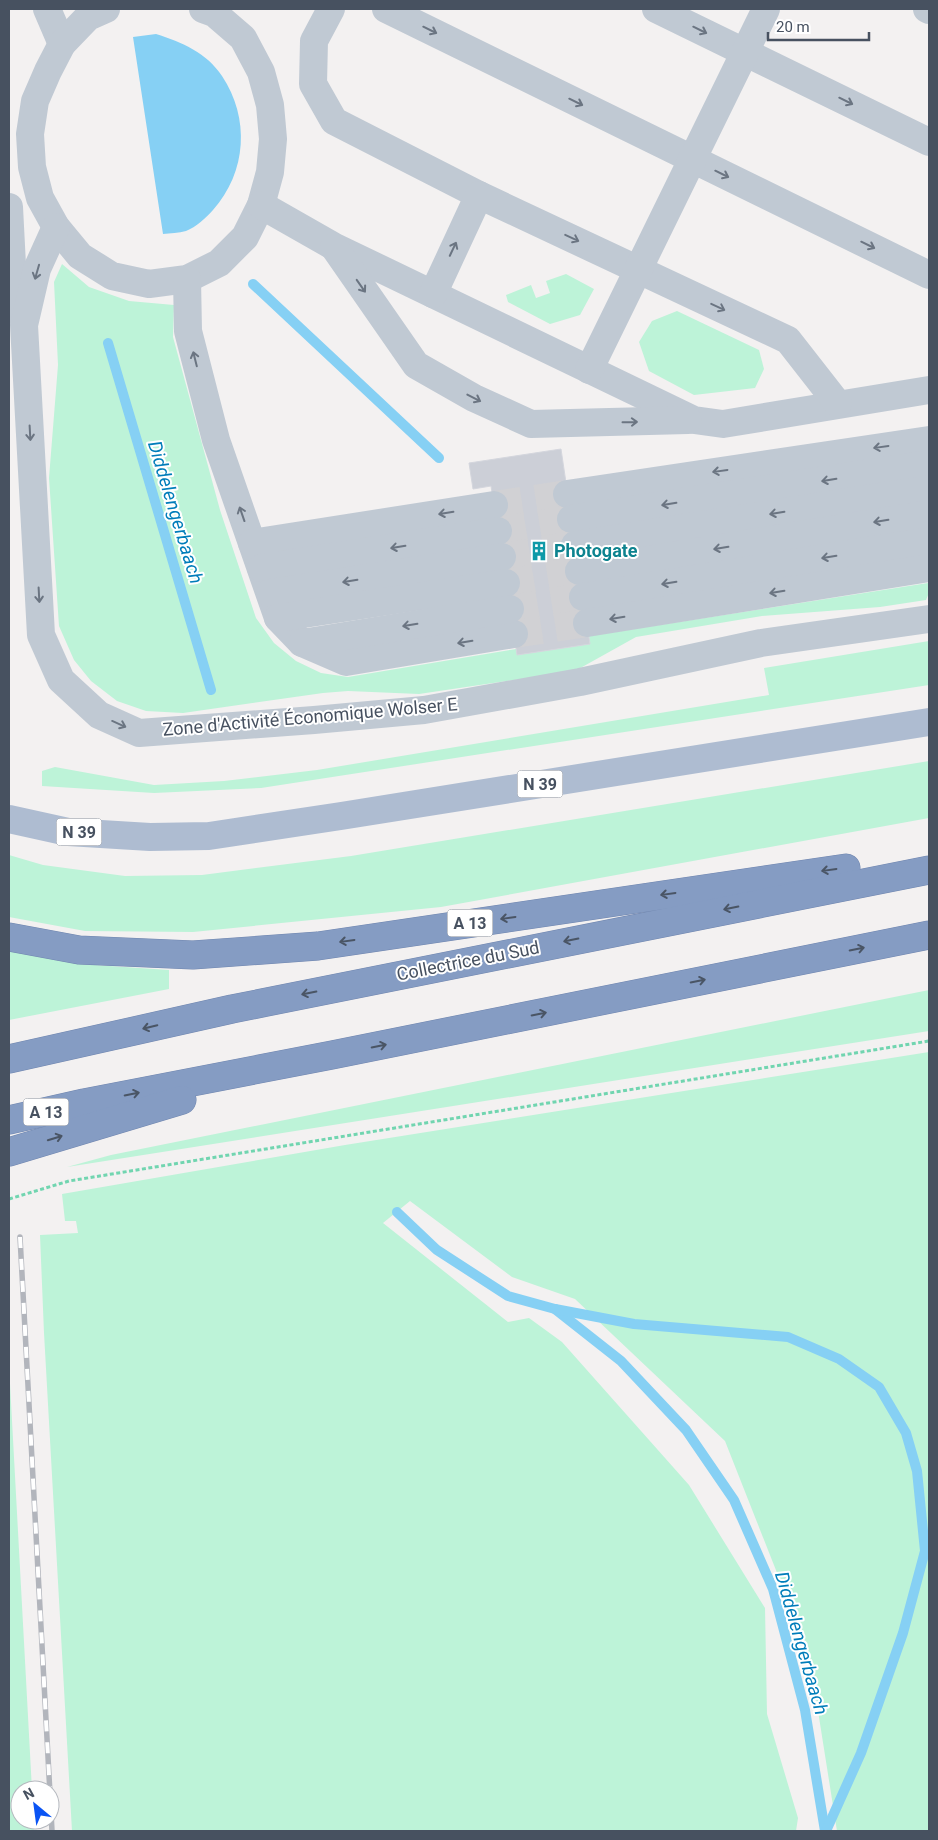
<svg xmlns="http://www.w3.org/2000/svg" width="938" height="1840" viewBox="0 0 938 1840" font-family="Roboto,sans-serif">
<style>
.green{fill:#bdf3d8}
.water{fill:#86d0f4}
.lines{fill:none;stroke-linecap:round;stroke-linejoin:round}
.stream{stroke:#86d0f4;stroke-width:10}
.building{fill:#cccfd7;stroke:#d4d6dd}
.minor-tunnel{stroke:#d1d1d4;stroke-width:28;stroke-dasharray:28 14;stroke-linecap:butt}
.highway-casing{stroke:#7086af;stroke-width:29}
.path{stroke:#71d5b0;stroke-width:3;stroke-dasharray:4 2.5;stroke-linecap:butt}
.minor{stroke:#c0c9d3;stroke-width:28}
.major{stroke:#aebcd1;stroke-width:28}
.highway{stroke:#859cc3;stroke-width:28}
.rail-casing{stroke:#b2b5bc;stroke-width:5.5}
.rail{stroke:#fff;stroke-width:4;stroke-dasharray:11;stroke-linecap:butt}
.oneway{stroke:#6b7582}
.oneway2{stroke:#4a5565}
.labels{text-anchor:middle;stroke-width:4;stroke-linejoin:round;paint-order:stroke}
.shield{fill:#fff;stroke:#7e8590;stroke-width:1}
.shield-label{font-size:16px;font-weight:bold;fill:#475160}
.culture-label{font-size:18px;font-weight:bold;fill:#0d838f;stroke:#fff;text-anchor:start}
.street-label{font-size:18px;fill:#475160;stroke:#fff}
.water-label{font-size:19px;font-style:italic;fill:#007dba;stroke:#fff}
</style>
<rect width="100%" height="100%" fill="#f3f1f1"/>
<g class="green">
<path d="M62 264 89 287 129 301 174 305 173 337 220 510 256 618 274 643 296 661 321 673 348 677 516 649 517 655 590 644 589 636 928 583C932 588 928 595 926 600L880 607 762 616 636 637 575 671 419 694 348 691 323 693 183 713 146 711 117 701 91 681 74 660 59 626 49 478 58 365 54 282Z"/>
<polygon points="566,274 594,289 580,315 550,324 508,302 506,295 531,285 536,298 550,293 546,281"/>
<polygon points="677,311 759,350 764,369 755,388 694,395 649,371 639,342 652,321"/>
<polygon points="929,641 929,685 261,788 154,793 42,786 42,771 55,767 154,785 224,781 317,770 769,695 764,668"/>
<polygon points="929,761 929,818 441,907 193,932 85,931 9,917 9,855 43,865 125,876 202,875 351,856"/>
<polygon points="9,950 80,964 169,970 169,989 9,1020"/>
<polygon points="929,990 929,1031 67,1167 111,1155"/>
<polygon points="929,1052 929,1831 837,1831 809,1654 725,1441 575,1299 512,1277 410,1201 383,1223 508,1322 529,1318 562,1342 689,1485 765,1608 767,1714 798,1818 796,1831 72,1831 44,1333 40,1235 78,1233 76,1221 65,1221 62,1194 345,1145"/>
<polygon points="9,1365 32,1790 20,1790 20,1820 33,1820 34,1831 9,1831"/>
</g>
<path class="water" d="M156 34C182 42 207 53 222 76 250 118 247 172 213 210 206 218 196 227 186 231 179 233 170 233 163 234L133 37Z"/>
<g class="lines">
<g class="stream">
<polyline points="253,284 439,458"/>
<polyline points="108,343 211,690"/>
<polyline points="397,1212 437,1250 508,1296 555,1309 621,1361 686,1430 734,1500 773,1589 805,1710 825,1831"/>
<polyline points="555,1309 634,1324 788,1337 839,1359 879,1387 906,1433 917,1471 925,1551 903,1633 861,1753 826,1831"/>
</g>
</g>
<polygon class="building" points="561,449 590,644 517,655 491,486 473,489 469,463"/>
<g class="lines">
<g class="minor-tunnel">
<polyline points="494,505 567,494"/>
<polyline points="498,531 571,519"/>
<polyline points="502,557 575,545"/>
<polyline points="506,583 579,571"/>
<polyline points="510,609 583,597"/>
<polyline points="514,634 587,623"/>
</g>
<defs>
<g id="highway">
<polyline points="9,937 79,950 193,955 318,946 846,868"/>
<polyline points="9,1059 232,1009 929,870"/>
<polyline points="9,1120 84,1103 332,1055 929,935"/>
<polyline points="9,1152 182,1100"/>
</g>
</defs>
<use href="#highway" class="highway-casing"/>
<polyline class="path" points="9,1199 69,1181 929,1041"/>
<g class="minor">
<polyline points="47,9 62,44"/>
<polyline points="106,9 88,17 62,44 48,71 35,101 30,134 32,167 40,198 56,227 80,256 112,276 149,284 187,279 219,263 245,237 261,205 270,172 273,139 270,105 261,72 243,38 214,13 203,9"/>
<polyline points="331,9 314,41 313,84 334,121 479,195"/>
<polyline points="386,9 929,275"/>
<polyline points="656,9 929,142"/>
<polyline points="927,9 929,10"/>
<polyline points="261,205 333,246 694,420 723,424 929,390"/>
<polyline points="9,207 12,265 23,317"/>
<polyline points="56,227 37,269 24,325 41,635 61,680 99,715 139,733 314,720 424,710 580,682 761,643 929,619"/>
<polyline points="334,247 416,365 474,398 531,424 688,420"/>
<polyline points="187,279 188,331 216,440 278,618 302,643 346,662 514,634"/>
<polyline points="433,294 479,195 788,340 838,404"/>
<polyline points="589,370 766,9"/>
<polyline points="567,494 929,440"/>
<polyline points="571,519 929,464"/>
<polyline points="252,543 494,505"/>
<polyline points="575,545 929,489"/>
<polyline points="261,568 498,531"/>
<polyline points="579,571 929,514"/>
<polyline points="270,593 502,557"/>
<polyline points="583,597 929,541"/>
<polyline points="278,618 506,583"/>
<polyline points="587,623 929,568"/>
<polyline points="302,643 510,609"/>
</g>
<polyline class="major" points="9,819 68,832 150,837 209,836 341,816 929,722"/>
<use href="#highway" class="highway"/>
<defs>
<polyline id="rail" points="20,1237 52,1831"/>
</defs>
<use href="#rail" class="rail-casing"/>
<use href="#rail" class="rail"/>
</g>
<defs><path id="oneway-shaft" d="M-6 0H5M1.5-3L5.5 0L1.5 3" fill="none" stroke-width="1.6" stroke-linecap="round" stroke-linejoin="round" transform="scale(1.25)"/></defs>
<g class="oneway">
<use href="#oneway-shaft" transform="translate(430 30) rotate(26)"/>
<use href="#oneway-shaft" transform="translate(700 30) rotate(26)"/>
<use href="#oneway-shaft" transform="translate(846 101) rotate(26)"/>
<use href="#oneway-shaft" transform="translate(576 102) rotate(26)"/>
<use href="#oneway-shaft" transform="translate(722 174) rotate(26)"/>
<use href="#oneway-shaft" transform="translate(572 238) rotate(25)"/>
<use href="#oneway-shaft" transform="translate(868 245) rotate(26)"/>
<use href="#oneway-shaft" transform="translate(453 249) rotate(-65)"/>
<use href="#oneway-shaft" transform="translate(37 272) rotate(106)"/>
<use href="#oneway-shaft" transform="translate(361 286) rotate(55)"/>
<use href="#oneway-shaft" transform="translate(718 307) rotate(25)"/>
<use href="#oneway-shaft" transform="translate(195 359) rotate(-104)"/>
<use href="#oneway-shaft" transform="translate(474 398) rotate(27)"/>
<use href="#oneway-shaft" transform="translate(630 422) rotate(-1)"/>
<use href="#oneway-shaft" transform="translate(30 433) rotate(87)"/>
<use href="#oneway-shaft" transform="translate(881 447) rotate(172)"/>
<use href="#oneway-shaft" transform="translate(720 471) rotate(172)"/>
<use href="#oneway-shaft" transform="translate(829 480) rotate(171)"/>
<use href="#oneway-shaft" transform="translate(669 504) rotate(171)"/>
<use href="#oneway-shaft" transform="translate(446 513) rotate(171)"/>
<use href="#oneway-shaft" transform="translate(777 513) rotate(171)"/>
<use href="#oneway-shaft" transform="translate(242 514) rotate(-109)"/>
<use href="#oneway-shaft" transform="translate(881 521) rotate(171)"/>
<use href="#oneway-shaft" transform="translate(398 547) rotate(171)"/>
<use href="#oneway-shaft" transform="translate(721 548) rotate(171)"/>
<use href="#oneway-shaft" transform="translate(829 557) rotate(171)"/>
<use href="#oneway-shaft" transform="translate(350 581) rotate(171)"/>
<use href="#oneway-shaft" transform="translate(669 583) rotate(171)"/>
<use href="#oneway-shaft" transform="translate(777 592) rotate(171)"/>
<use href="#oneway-shaft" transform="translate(39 595) rotate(87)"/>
<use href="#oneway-shaft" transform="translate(617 618) rotate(171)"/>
<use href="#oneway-shaft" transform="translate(410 625) rotate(171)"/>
<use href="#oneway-shaft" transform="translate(465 642) rotate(171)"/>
<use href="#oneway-shaft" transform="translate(119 724) rotate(24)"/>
</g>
<g class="oneway2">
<use href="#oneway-shaft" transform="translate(829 870) rotate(172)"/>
<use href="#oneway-shaft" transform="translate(668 894) rotate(172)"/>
<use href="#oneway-shaft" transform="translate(731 908) rotate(169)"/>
<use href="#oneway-shaft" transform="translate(508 918) rotate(172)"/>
<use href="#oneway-shaft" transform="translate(571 940) rotate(169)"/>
<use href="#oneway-shaft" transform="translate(347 941) rotate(172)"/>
<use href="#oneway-shaft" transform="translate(857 949) rotate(-11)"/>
<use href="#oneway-shaft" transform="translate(698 981) rotate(-11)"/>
<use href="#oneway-shaft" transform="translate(309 993) rotate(169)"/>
<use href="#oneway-shaft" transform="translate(539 1014) rotate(-11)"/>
<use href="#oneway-shaft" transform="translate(150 1027) rotate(167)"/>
<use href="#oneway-shaft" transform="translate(379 1046) rotate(-11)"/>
<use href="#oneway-shaft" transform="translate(132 1094) rotate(-11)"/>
<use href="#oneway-shaft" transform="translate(55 1138) rotate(-17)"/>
</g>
<defs>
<symbol id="building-bare" viewBox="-9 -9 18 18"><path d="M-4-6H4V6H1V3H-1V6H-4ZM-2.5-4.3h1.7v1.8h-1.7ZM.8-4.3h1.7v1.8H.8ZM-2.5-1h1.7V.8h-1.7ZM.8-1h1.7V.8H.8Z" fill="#0f9aa8" stroke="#fff" stroke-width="2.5" paint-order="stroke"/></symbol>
</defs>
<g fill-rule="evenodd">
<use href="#building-bare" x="525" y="537" width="28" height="28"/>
</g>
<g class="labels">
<g class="shield">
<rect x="517.5" y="770.5" width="45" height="27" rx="4"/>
<rect x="56.5" y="818.5" width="45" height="27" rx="4"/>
<rect x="447.5" y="909.5" width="45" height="27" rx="4"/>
<rect x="23.5" y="1098.5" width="45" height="27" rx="4"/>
</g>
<g class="shield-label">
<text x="540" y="790">N 39</text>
<text x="79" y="838">N 39</text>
<text x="470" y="929">A 13</text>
<text x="46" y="1118">A 13</text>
</g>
<g class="culture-label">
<text x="554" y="557">Photogate</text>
</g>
<g class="street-label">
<text transform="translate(310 717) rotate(-5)" y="6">Zone d'Activité Économique Wolser E</text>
<text transform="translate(468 961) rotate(-11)" y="6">Collectrice du Sud</text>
</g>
<g class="water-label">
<text transform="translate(176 512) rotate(73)" y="7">Diddelengerbaach</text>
<text transform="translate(802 1643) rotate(74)" y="7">Diddelengerbaach</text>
</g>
</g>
<rect width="938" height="1840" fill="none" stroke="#475160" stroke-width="20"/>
<g transform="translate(35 1805) rotate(331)"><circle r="24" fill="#ffffff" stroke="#b5b9bf"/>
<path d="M0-4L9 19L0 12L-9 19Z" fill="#0a54f4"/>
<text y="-8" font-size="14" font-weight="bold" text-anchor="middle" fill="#475160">N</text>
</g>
<path d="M768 32v8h101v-8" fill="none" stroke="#475160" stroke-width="2.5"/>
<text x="776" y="32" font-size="15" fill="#475160" stroke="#ffffff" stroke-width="4" paint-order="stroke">20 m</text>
</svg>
